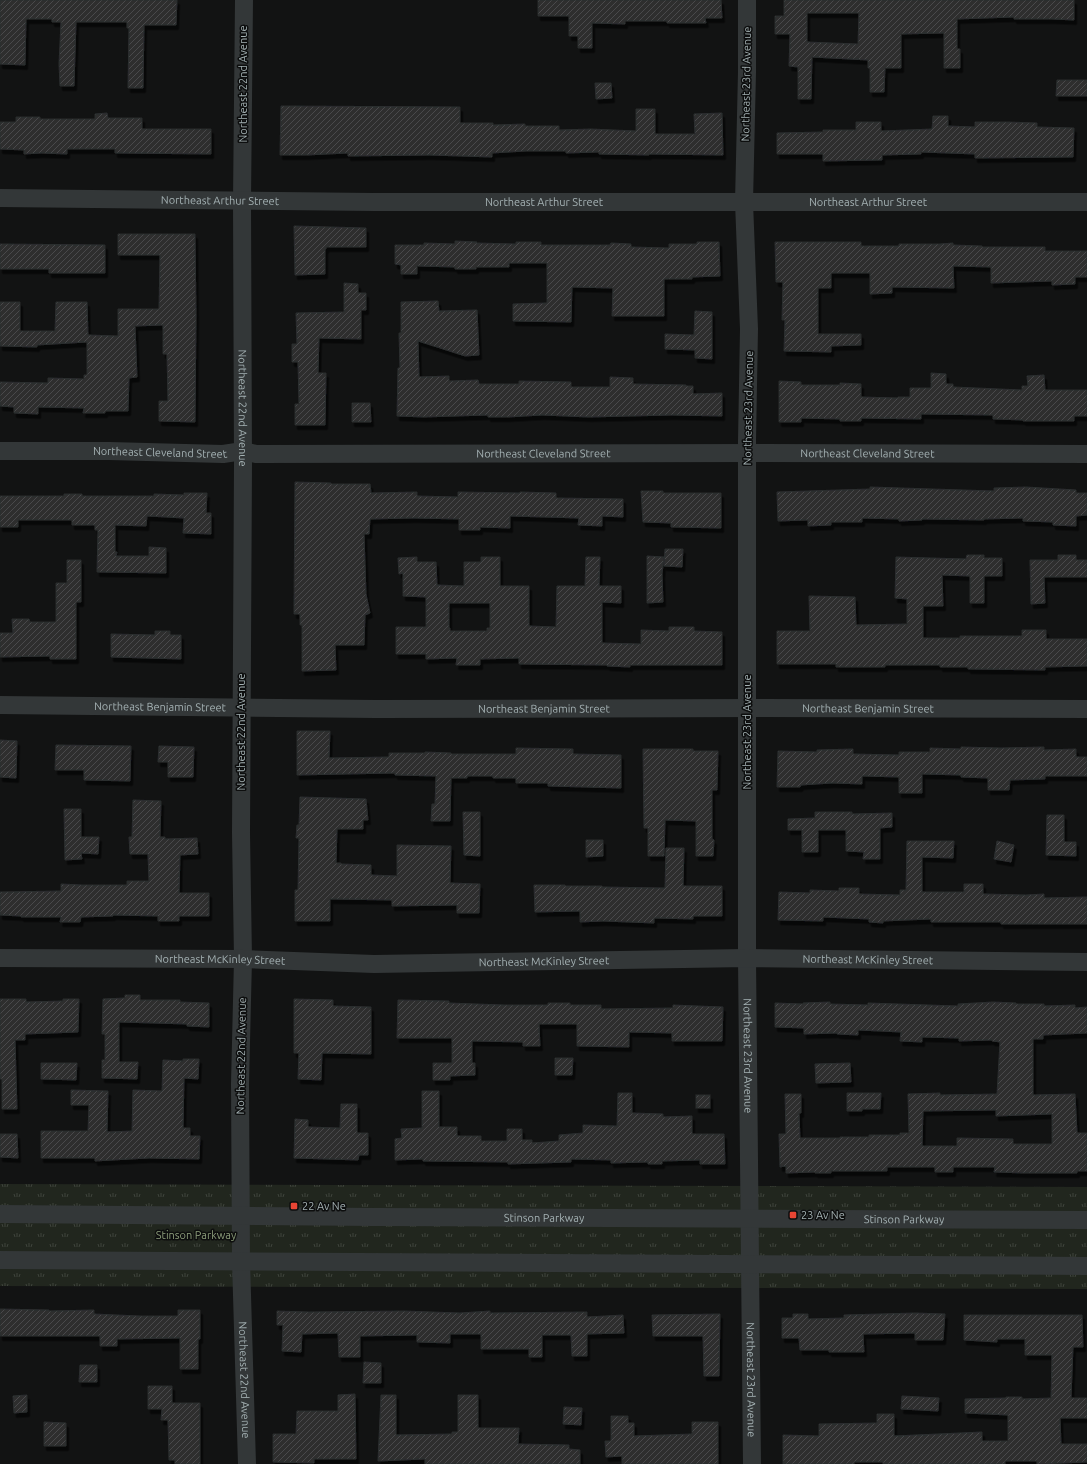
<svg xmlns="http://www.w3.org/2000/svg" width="1087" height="1464" viewBox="0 0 1087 1464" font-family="Ubuntu,sans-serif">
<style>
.park{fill:url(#park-tufts)}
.building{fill:url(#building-hatch);stroke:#2c2e2f;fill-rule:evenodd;filter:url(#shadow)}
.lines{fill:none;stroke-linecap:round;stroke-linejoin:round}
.street{stroke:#333738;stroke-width:18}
.poi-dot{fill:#e94534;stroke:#0d0e0e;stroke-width:1.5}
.labels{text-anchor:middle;stroke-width:3;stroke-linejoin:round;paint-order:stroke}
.street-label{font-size:11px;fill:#a4b1b3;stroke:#0d0e0e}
.poi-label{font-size:11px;fill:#a4b1b3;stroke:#0d0e0e;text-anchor:start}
.park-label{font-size:11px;fill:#8d9e7b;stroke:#0d0e0e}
</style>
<defs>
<pattern id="park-tufts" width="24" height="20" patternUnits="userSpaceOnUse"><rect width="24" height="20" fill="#21261e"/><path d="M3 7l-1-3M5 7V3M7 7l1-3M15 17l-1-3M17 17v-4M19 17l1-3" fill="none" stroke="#3e433c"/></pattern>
<pattern id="building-hatch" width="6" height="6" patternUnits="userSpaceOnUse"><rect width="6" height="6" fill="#2d2e2f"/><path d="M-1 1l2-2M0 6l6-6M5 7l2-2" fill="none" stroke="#484a4b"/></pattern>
<filter id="shadow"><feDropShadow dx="2.5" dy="4.5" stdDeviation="0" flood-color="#0009"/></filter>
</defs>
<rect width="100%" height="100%" fill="#121313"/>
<polygon class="park" points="0,1184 1087,1187 1087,1289 0,1286"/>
<g class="building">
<polygon points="0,0 177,0 176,25 144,25 143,88 128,88 129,28 127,28 127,22 76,22 74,86 60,86 59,64 61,22 52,22 52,19 26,19 25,65 0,64"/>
<polygon points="538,0 721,0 722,18 705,18 706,23 667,23 667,21 625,21 625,24 592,23 592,48 578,48 578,36 569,36 569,16 538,16"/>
<path d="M784 0H1074V20L1052 19H1014V17L957 19V49H960V68H944V33L901 34V68H885L884 92H870V68H868V60L812 57 811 99H798V67L789 66 790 34H775V16H784ZM807 13H859L858 44 807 42Z"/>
<polygon points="1057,80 1087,80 1087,96 1056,96"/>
<polygon points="595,83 611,83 612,98 596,99"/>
<polygon points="281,106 460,107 460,123 493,123 493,125 525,124 525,126 559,126 559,130 591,129 636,131 636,109 655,109 655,134 695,134 694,114 722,113 723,155 649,154 649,155 599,154 599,152 566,153 566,151 526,151 492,153 492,157 430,155 348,156 348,153 307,155 280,155"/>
<polygon points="107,113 108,118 142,118 142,129 211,129 211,154 115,153 115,149 67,149 67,154 41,153 24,154 24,150 0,149 0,122 16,122 16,117 40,117 40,119 95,119 95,114"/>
<polygon points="933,116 948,116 948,126 975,127 975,122 1007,122 1037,123 1037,127 1074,128 1073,157 975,158 975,154 921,152 921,154 882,155 882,160 823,161 823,154 777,154 777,133 823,132 823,130 856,130 856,122 881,122 881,131 932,129"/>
<polygon points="294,226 366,228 366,247 326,247 326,249 325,249 325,274 295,275"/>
<polygon points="118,234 195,234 196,316 195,422 159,421 159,401 168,401 167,354 163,354 163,325 135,326 137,377 129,378 128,411 105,411 105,413 83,413 84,408 38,407 38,414 14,413 14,407 0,406 0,382 48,383 48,378 84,379 84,375 87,375 87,342 37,345 37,347 0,346 0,302 20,302 20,331 55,331 56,302 87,302 88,335 118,336 118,309 159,309 160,255 118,255"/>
<polygon points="455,241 477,242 476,243 516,244 516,242 541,242 541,245 610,245 611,243 631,244 631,247 669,248 669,244 697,244 697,242 719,242 720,276 692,277 692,279 664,279 664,316 612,316 613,288 572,287 571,322 513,321 513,304 547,303 547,263 509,263 509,267 476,267 476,269 455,269 455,267 417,266 417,274 401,274 401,265 395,264 395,245 424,245 424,243 455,244"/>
<polygon points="775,242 861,242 861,246 899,246 899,244 940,244 953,243 953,245 982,246 982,247 1045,247 1045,251 1087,251 1087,277 1075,277 1075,284 1052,285 1052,281 991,283 991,267 953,266 954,288 892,287 892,293 870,294 870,273 831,273 831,288 818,288 818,334 861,334 861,345 831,346 831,352 784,351 785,320 782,320 783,282 776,282"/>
<polygon points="0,244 105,245 105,273 49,273 49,269 0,269"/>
<polygon points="344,283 358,284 358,293 366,293 366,310 361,310 361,339 319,338 318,373 326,373 325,425 295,425 295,404 299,404 298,362 292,362 292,344 297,344 296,313 344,312"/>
<polygon points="438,301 439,311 477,310 479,355 465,356 418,341 419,377 449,376 449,381 478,380 479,384 519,384 519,381 571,382 571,387 610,387 610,377 633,378 633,384 686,385 686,386 693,386 693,394 722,393 722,416 672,415 589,417 542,415 508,417 488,417 488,415 424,417 397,416 398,368 400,368 399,333 401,333 401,302"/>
<polygon points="695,311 712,312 712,359 695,358 695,350 665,349 665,334 694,335"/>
<polygon points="931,373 946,374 946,384 953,384 953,387 1022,390 1022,386 1028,386 1027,376 1044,375 1045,390 1087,390 1087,416 1074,416 1074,421 1023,421 1023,420 993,419 993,415 921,414 921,419 861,418 861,421 840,421 840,419 801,418 801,422 779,422 779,381 801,382 801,385 840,385 840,383 861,384 861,397 898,398 898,397 910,397 910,388 931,388"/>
<polygon points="352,403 370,403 371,422 352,422"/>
<polygon points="295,482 331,483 331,484 370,484 371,493 417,492 417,496 458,497 458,492 520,493 520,492 556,493 556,498 623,499 623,517 602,516 602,526 578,525 579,518 510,516 510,528 480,527 480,530 459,530 459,519 414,518 370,519 369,534 364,534 366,594 370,613 365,615 364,645 335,645 336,670 302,671 302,625 300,625 300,614 294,614"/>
<polygon points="870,487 994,491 994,488 1026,487 1076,490 1076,493 1087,493 1087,515 1076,516 1076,526 1053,525 1053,522 1023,521 1023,518 984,519 984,520 922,519 922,520 899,521 899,519 862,518 862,522 831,522 831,525 808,526 808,520 778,521 777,492 870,489"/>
<polygon points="641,491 663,491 663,493 721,493 721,528 671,527 671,523 643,522"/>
<polygon points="184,493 207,493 206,513 211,513 211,534 183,533 184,518 147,516 146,526 115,525 115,552 117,552 116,556 149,556 149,547 166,548 166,573 97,572 98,530 95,530 95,525 72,525 72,520 18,520 18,527 0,527 0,496 64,496 64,494 82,494 82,496 154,496 154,494 184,495"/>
<polygon points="665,549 683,549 682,567 664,566"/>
<polygon points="967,555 984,555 984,558 1002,558 1002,576 984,576 984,603 970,603 970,576 942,575 943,606 923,606 923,638 960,638 960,636 1022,636 1022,630 1046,630 1046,639 1087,639 1087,666 1045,667 1045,670 968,669 968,667 940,667 940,665 885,665 885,667 836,667 836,664 777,664 777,631 810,631 809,596 855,597 856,625 907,624 907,599 895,598 896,557 966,559"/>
<polygon points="1058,555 1076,555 1076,560 1087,560 1087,577 1044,577 1045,603 1031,604 1030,560 1058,560"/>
<polygon points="647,556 664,557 662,574 663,602 647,603"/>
<path d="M417 557V562H436L437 585 464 586V562H481V557H500V586H529V626L556 627 557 586H585L586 557H600L599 586H621V603L602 602V643L641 644V630L669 631V627H694V631L722 632V665H630V667L607 666V665L519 664V658L480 659V665H456L457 658 426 659V654H396V627H426V597L403 596V573L399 574 398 558ZM449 603H490V628H487V631H450V628H449Z"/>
<polygon points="67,560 81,560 81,602 76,602 76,659 50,659 50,656 0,657 0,633 13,633 12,619 29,619 30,622 56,622 56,583 67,583"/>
<polygon points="155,631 170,631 170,635 181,635 181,659 111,657 111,634 155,635"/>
<polygon points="297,731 330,731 329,758 389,757 389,753 425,753 425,752 451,753 451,754 516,754 516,748 573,749 573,754 621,755 621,788 548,786 548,783 516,783 516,778 493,778 493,776 467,776 467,778 451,778 450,821 431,821 432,804 435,804 436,776 395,775 395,773 297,775"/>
<polygon points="0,740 17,741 16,778 0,777"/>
<polygon points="56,745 131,746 130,781 84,780 84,770 55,770"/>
<polygon points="159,746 194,747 193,777 168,777 168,762 158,762"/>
<polygon points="961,747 1001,748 1044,747 1044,750 1076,749 1076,757 1087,757 1087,776 1045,776 1045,779 1010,780 1009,790 988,790 988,778 961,777 961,775 922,774 922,793 899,793 899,777 862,776 862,784 832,783 801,785 800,787 777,787 778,751 817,752 817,750 853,749 853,754 899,755 899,752 930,752 930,748 961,749"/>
<polygon points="643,749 693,749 693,751 718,751 717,790 712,790 712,839 714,840 713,856 696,856 696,821 665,820 664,856 648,856 648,828 644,828"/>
<polygon points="300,797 366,799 368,820 363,820 363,829 337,829 336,863 341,863 341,864 371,865 371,875 397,876 397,845 451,846 450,883 480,884 479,913 457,913 457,905 392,906 392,900 330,899 330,921 295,921 295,890 298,890 299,838 296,838 297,825 299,825"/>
<polygon points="133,800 161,801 160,837 165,837 165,839 197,838 198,854 180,855 179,893 209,893 209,916 179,916 179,921 158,921 158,916 113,915 113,916 81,917 80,922 60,922 61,917 21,917 21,916 0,915 0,892 61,891 61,884 82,885 127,885 127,881 149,881 148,854 130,854 129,837 132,837"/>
<polygon points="64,809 81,809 81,837 99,837 98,854 81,853 82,859 65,860"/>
<polygon points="463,812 480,812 480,856 464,855"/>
<polygon points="815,812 852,812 852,814 892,813 892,827 880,828 880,859 863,859 864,852 846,851 846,830 818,830 818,852 802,852 802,830 788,830 788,819 815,818"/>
<polygon points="1047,815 1064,815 1064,842 1076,842 1076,856 1046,855"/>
<polygon points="586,840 603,840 603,856 586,857"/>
<polygon points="907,841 954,841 953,858 922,857 922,892 964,892 964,884 983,884 983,894 1026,895 1044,894 1044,898 1087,897 1087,924 1001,924 1001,922 931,922 931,919 883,921 883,923 869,922 869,919 823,917 823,921 778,920 779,892 810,893 810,890 839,891 839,888 859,888 859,894 900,895 900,890 906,890"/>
<polygon points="997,841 1014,845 1011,862 994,859"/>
<polygon points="666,848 684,848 683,886 722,886 722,916 693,916 693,919 654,918 654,923 603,921 580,922 580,911 535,912 534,885 565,885 565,886 602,886 602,887 665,888"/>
<polygon points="125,995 140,995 140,1000 180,1000 180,1002 209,1003 209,1027 187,1026 187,1024 119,1022 119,1062 138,1062 137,1079 102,1078 102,1060 105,1060 105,1034 102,1034 103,999 125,998"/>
<polygon points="0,999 26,999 26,1002 63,1001 63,999 79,999 78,1032 25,1034 25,1040 15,1040 17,1109 2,1109 2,1079 0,1079"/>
<polygon points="294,999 333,1000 333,1006 371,1007 371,1054 322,1053 321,1080 298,1079 299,1053 294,1053"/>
<polygon points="398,1000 449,1001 449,1003 504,1005 548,1005 548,1003 570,1003 570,1005 601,1005 601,1009 673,1008 673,1005 723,1007 722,1041 672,1041 672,1033 629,1032 629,1047 577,1046 577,1024 539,1024 540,1046 523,1046 523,1042 472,1041 472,1063 475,1063 475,1075 450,1076 450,1080 433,1080 433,1063 452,1063 452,1038 397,1038"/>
<path d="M830 1002V1004L868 1005V1003L958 1006V1004L993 1002 1016 1003V1004H1044V1006L1075 1005V1008L1087 1007V1033L1043 1035V1039H1033V1095L1075 1094 1077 1133H1087V1171H1077V1173H1024L994 1172 995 1167H953V1172H935V1167H887V1171H831V1173H815V1172L786 1173V1166L780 1167 779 1134H786L785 1094H801V1113H799L800 1138H840V1137H869V1135H900V1133H909L908 1094 940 1093V1095L997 1094 1000 1042 992 1041V1040L959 1041V1038L922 1037V1042L900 1041 901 1032 858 1030V1035L837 1034V1033L804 1034V1028L775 1027V1003L803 1004V1003ZM996 1110V1116L1052 1114V1144H1013V1139L957 1138V1146H922L923 1111Z"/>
<polygon points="555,1058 573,1058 572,1075 555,1075"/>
<polygon points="183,1059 199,1059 198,1079 184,1078 183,1128 190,1128 190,1136 200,1136 199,1159 149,1158 95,1161 95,1158 41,1158 41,1131 88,1131 89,1105 71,1105 71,1090 108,1091 107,1132 132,1131 133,1090 162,1091 163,1060 183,1061"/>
<polygon points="41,1063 77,1063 76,1080 41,1079"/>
<polygon points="850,1063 851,1082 816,1083 815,1064"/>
<polygon points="422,1091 439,1091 439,1127 457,1127 457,1136 481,1136 481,1141 507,1141 507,1129 522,1129 522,1140 532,1140 532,1143 559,1141 559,1135 583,1133 583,1125 617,1126 618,1093 632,1093 632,1113 663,1114 663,1117 692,1116 692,1134 724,1134 725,1164 700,1164 700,1160 662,1161 662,1164 648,1164 648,1162 611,1163 611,1160 571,1159 571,1162 508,1164 508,1162 423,1161 423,1159 395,1160 395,1139 402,1138 401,1129 422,1128"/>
<polygon points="847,1093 881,1093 880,1109 862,1109 862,1111 847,1111"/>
<rect x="696" y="1095" width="14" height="13"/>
<polygon points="341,1104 357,1104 357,1133 368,1133 368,1155 359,1155 358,1160 294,1158 295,1119 308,1120 308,1127 340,1128"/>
<polygon points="0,1134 17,1134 18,1158 0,1157"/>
<polygon points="0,1309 49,1310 49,1311 94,1310 94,1314 140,1316 178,1316 178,1310 200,1310 200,1339 198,1339 198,1369 180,1369 180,1338 117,1339 117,1346 100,1346 100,1336 0,1336"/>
<polygon points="277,1311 309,1312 404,1311 460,1313 490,1311 490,1313 587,1312 587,1317 623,1315 624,1333 587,1334 587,1356 572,1356 571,1335 542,1335 542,1357 529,1357 529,1349 481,1349 481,1334 450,1334 450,1343 417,1342 417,1335 360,1336 360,1357 339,1357 338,1333 302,1334 301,1352 282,1351 283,1325 277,1325"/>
<polygon points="915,1313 945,1314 943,1340 915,1340 915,1333 863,1334 864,1352 829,1352 829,1350 800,1350 799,1338 782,1338 782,1318 793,1318 793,1314 808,1314 808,1319 844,1318 844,1315"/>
<polygon points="720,1314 719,1376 704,1376 703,1336 653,1336 652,1315"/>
<polygon points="964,1315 1082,1315 1083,1347 1073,1347 1071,1398 1087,1398 1087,1418 1060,1418 1061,1444 1087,1444 1087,1462 1037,1464 1037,1461 1005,1461 1005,1464 883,1464 883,1462 854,1462 854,1464 783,1464 783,1435 819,1436 819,1424 877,1423 877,1414 894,1414 894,1436 982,1432 982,1441 1008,1441 1008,1415 965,1413 965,1399 1006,1398 1006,1397 1022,1397 1022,1399 1051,1398 1052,1355 1025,1355 1025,1339 997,1339 997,1342 964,1340"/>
<polygon points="364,1362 381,1363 381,1383 363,1383"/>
<polygon points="80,1365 97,1365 97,1382 79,1382"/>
<polygon points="148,1386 172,1386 172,1403 200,1403 200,1464 175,1464 175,1460 169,1460 168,1420 161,1420 162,1409 148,1409"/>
<polygon points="355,1394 356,1459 314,1459 314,1463 273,1462 273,1434 296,1434 297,1411 338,1411 338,1395"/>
<polygon points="27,1395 27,1412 14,1413 13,1396"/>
<polygon points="381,1395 396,1395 396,1435 452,1434 452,1432 458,1432 458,1395 478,1395 478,1428 519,1428 518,1444 569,1445 569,1449 580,1450 580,1464 425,1464 425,1459 378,1461"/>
<polygon points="902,1396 939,1398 938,1411 901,1409"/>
<polygon points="564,1407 582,1408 581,1425 563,1424"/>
<polygon points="611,1416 628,1416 628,1423 634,1423 634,1436 692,1434 692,1422 718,1422 718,1464 622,1464 622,1456 606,1457 605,1441 611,1441"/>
<polygon points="44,1422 66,1423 66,1446 44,1446"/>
</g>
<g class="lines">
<g class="street">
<path id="s1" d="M244 0 242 201 243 464 241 833 243 959 240 1084 241 1261 247 1464"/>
<path id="s2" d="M747 0V72L744 202 749 329 747 441V958L752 1464"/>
<path id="s3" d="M0 198 373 202H1087"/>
<path id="s4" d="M0 451H109L223 454 243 451 256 454 762 453 1087 454"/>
<path id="s5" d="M0 705 376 709 762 708 1087 709"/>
<path id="s6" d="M0 958 243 959 374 964 747 958 1087 962"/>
<path id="s7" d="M0 1214 374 1217 1087 1220"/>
<polyline points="0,1260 1087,1266"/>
</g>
</g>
<g class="poi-dot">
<rect x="290" y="1202" width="8" height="8" rx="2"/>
<rect x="789" y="1211" width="8" height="8" rx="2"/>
</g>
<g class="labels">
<g class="street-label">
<text transform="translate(243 84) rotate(-90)" y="4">Northeast 22nd Avenue</text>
<text transform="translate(746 84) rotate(-89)" y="4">Northeast 23rd Avenue</text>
<text dy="4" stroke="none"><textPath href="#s3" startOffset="220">Northeast Arthur Street</textPath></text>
<text dy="4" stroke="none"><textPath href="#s3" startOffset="544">Northeast Arthur Street</textPath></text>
<text dy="4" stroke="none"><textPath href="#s3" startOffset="868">Northeast Arthur Street</textPath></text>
<text dy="4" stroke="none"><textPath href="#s1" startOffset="408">Northeast 22nd Avenue</textPath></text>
<text transform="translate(748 408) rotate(-89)" y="4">Northeast 23rd Avenue</text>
<text dy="4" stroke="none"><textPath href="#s4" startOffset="160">Northeast Cleveland Street</textPath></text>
<text dy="4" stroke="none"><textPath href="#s4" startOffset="544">Northeast Cleveland Street</textPath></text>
<text dy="4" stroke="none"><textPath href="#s4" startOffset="868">Northeast Cleveland Street</textPath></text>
<text dy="4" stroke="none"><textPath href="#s5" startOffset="160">Northeast Benjamin Street</textPath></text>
<text dy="4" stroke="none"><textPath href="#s5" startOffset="544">Northeast Benjamin Street</textPath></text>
<text dy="4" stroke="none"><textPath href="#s5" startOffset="868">Northeast Benjamin Street</textPath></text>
<text transform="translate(241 732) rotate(-90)" y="4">Northeast 22nd Avenue</text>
<text transform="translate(747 732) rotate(-90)" y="4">Northeast 23rd Avenue</text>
<text dy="4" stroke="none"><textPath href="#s6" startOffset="220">Northeast McKinley Street</textPath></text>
<text dy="4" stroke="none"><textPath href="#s6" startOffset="868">Northeast McKinley Street</textPath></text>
<text dy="4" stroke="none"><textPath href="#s6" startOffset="544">Northeast McKinley Street</textPath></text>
<text transform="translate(241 1056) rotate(-89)" y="4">Northeast 22nd Avenue</text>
<text dy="4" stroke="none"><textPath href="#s2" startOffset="1056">Northeast 23rd Avenue</textPath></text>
<text dy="4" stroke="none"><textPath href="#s7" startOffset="544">Stinson Parkway</textPath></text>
<text dy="4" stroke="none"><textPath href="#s7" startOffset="904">Stinson Parkway</textPath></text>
<text dy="4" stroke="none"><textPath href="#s1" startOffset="1380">Northeast 22nd Avenue</textPath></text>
<text dy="4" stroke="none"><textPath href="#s2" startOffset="1380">Northeast 23rd Avenue</textPath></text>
</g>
<g class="poi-label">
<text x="302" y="1210">22 Av Ne</text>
<text x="801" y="1219">23 Av Ne</text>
</g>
<g class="park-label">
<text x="196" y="1239">Stinson Parkway</text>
</g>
</g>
</svg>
